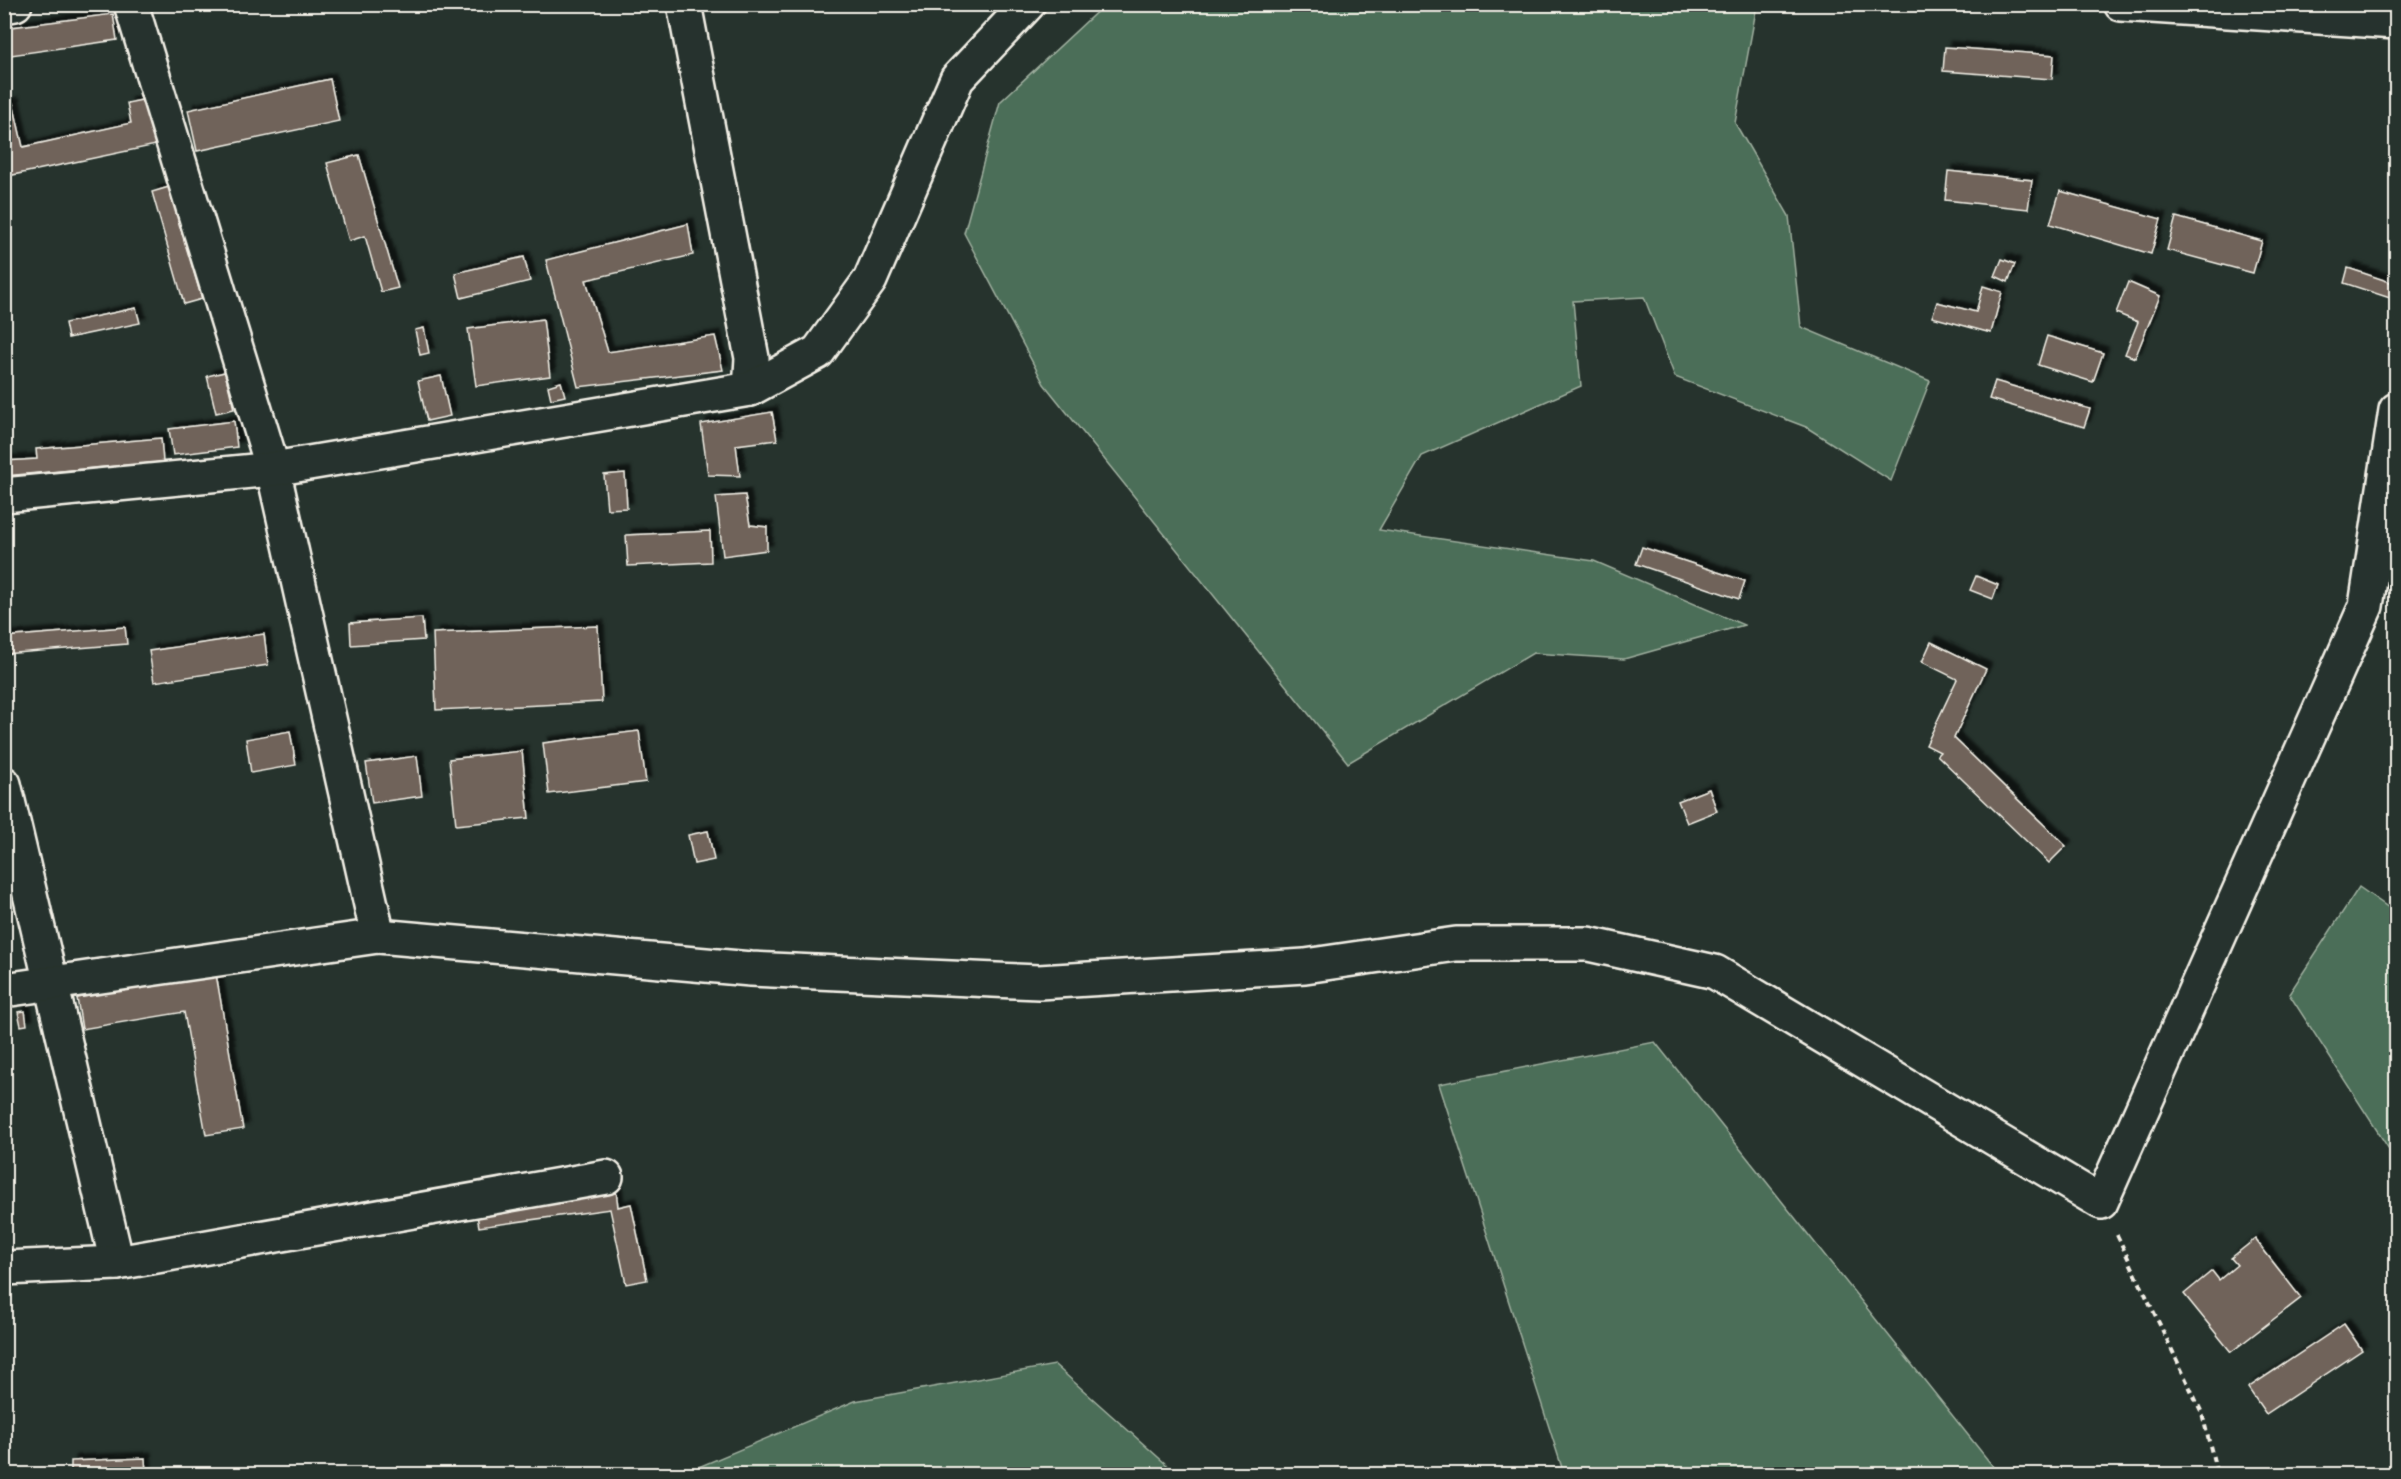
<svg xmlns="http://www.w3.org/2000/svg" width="2401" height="1479" viewBox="0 0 2401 1479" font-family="Kalam,sans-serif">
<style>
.green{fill:#4c6e58;stroke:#a0b0a0;stroke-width:1.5}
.building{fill:#70645a;stroke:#f4f1e8;stroke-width:1.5;filter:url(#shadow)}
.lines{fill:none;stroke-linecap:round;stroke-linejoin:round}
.street-casing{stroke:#f4f1e8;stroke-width:38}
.path{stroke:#f4f1e8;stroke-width:4;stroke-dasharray:6 4.5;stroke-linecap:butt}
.street{stroke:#26332d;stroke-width:33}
</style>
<defs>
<filter id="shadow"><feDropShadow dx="5.5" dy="-5.5" stdDeviation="1.5" flood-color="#0009"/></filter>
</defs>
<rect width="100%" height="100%" fill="#26332d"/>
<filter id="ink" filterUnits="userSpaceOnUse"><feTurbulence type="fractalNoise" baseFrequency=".0167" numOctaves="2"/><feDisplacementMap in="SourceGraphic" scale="12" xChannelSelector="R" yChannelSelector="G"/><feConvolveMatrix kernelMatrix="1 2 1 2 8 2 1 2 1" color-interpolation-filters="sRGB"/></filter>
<g filter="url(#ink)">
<g class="green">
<polygon points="1104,5 1757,5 1735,123 1789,216 1801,327 1930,381 1891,481 1806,427 1675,377 1644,297 1573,301 1581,386 1422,456 1379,530 1594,561 1744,625 1624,659 1533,653 1348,763 1044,384 964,233 1000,102"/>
<polygon points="2359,887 2396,913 2396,1160 2289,994"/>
<polygon points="1655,1042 1999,1474 1564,1474 1439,1084"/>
<polygon points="1055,1365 1177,1474 682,1474 855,1401"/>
</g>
<g class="building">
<polygon points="113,14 117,40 4,56 4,28"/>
<polygon points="1945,47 2054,55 2052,79 1943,71"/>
<polygon points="330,79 339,121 197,151 188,110"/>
<polygon points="147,99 156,145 8,176 4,158 4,105 13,103 23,147 131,123 127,103"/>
<polygon points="359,155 398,288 381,292 365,236 349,241 327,163"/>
<polygon points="1948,171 2032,180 2028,209 1945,200"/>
<polygon points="169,187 202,299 184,304 152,192"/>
<polygon points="2060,191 2161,219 2151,254 2050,224"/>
<polygon points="2176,217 2262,241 2253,273 2167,250"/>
<polygon points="688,224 693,255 586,280 608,352 715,336 723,370 578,387 546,260"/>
<polygon points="524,257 530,281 461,298 455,273"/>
<polygon points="2002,259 2015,264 2008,282 1995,276"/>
<polygon points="2348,268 2396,284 2396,300 2344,283"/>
<polygon points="2128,282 2160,296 2135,358 2125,354 2138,322 2116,313"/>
<polygon points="1983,286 2002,292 1991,333 1932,317 1937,302 1976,312"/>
<polygon points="136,308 140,323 68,338 65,323"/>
<polygon points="543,319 550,376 476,386 468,329"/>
<polygon points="424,328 429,353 420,355 415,330"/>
<polygon points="2047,336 2103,353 2093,382 2038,365"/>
<polygon points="225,372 234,409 216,413 207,376"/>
<polygon points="441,376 450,416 427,421 418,381"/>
<polygon points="1995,381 2090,409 2084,427 1989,399"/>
<polygon points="561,382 565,396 551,399 548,386"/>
<polygon points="772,412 777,440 736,445 740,476 708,475 701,424"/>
<polygon points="234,421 237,447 173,455 169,429"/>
<polygon points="161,438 163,462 4,476 4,461 37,459 36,449"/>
<polygon points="625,473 627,508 607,509 604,475"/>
<polygon points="745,495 750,525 767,527 767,550 723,556 716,497"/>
<polygon points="710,531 711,562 628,566 626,535"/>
<polygon points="1642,547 1745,581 1739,599 1636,564"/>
<polygon points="1976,576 1998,585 1993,599 1970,590"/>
<polygon points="422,618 424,640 351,645 350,623"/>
<polygon points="598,626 602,702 436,710 433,633"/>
<polygon points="125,627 127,644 4,654 4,637"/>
<polygon points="264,634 268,665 154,682 149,651"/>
<polygon points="1931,642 1986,669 1954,738 2066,846 2049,863 1937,755 1940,752 1926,745 1957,679 1922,662"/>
<polygon points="290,731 296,765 251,773 246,739"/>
<polygon points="639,731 646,782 549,794 543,743"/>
<polygon points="522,751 529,818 456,825 449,759"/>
<polygon points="417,756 422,796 372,803 366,763"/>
<polygon points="1709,789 1717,811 1687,823 1678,801"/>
<polygon points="708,831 714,860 694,864 688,835"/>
<polygon points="216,974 243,1129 206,1135 184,1012 82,1029 77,998"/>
<polygon points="25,1011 27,1025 21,1026 18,1012"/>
<polygon points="616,1190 618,1207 631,1204 647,1280 626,1284 610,1209 479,1227 476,1210"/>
<polygon points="2255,1239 2301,1298 2231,1352 2184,1294 2212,1271 2219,1280 2237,1265 2231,1258"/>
<polygon points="2344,1324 2362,1350 2266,1414 2248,1388"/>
<polygon points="145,1458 146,1474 71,1474 71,1461"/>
</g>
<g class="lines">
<defs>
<g id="street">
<polyline points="131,4 273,469 378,936"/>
<polyline points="684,4 752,358 750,389"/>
<polyline points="2121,4 2396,22"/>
<polyline points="4,6 15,4"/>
<polyline points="4,495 273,469 750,389 818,352 870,280 957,79 1028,4"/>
<polyline points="4,784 117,1263"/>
<polyline points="4,990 378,936 751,969 1039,982 1305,966 1456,944 1588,944 1715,972 2101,1202 2366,606 2396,410"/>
<polyline points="4,1268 117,1263 606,1177"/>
</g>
</defs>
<use href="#street" class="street-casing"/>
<polyline class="path" points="2117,1235 2202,1413 2217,1474"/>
<use href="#street" class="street"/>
</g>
</g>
<rect width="2401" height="1479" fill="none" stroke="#26332d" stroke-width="24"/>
<rect x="12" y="12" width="2377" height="1455" fill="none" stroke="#f4f1e8" stroke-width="2" filter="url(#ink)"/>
</svg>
